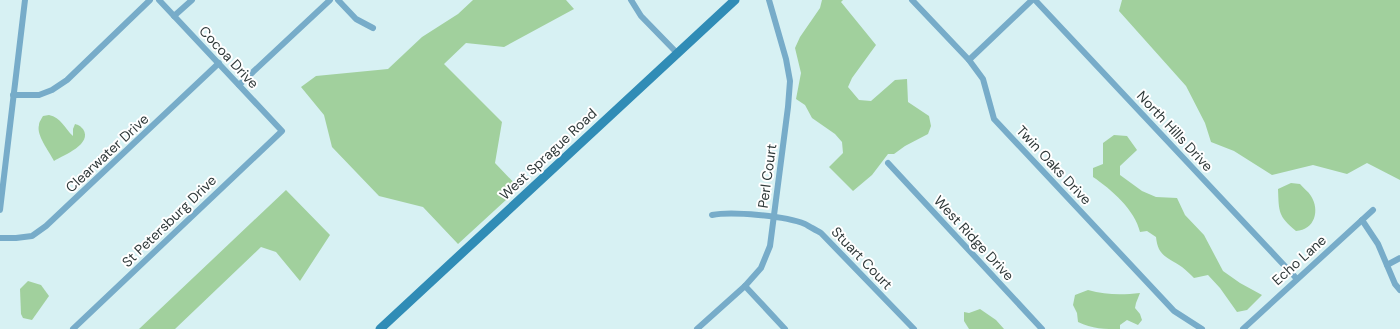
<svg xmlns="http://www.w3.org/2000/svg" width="1400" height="329" viewBox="0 0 1400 329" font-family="'DM Sans',sans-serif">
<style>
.green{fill:#a1d09d}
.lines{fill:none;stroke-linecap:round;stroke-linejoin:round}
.street{stroke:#77acc9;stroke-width:6}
.secondary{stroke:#308cb6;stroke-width:9}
.labels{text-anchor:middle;stroke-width:4;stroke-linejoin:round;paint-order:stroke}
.street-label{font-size:14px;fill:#2f3939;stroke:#fff}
</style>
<rect width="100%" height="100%" fill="#d7f1f3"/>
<g class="green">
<polygon points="473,0 566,0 574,9 504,47 466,43 444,64 502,122 495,163 519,188 458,244 423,207 379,196 332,147 324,115 301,87 316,76 388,69 422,37 458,14"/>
<polygon points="822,0 843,0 841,2 876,45 852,78 848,87 859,100 871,101 895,80 907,79 908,102 929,116 931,126 928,134 905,146 894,154 888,154 872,175 853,191 829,167 843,153 842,142 835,134 812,118 805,105 796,99 801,73 795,48 800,37 820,8"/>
<polygon points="1122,0 1400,0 1400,180 1367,163 1347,174 1313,165 1272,175 1234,151 1211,142 1205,123 1186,86 1119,11"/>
<path d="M49 115C61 117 65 129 73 136V129L75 124C79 125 80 126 83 129 93 144 64 155 54 161 49 151 36 135 39 125 39 122 42 118 43 116Z"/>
<path d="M1114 135 1127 136 1137 150 1120 166V175L1142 191 1156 197 1177 198 1185 215 1204 235 1223 271 1240 283 1262 295 1247 310 1237 312 1220 288 1208 275 1194 278C1190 274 1186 270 1182 267 1168 257 1158 257 1156 237L1147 231 1140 232C1135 210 1111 189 1093 177V168L1103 164V143Z"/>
<path d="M1291 183 1300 184C1303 188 1308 191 1311 196 1320 210 1315 230 1296 231 1278 216 1279 212 1278 189Z"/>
<polygon points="286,190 330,235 300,281 276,252 261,247 175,329 139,329"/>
<polygon points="28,281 41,285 49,296 32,320 23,318 21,314 20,289"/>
<path d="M1088 290C1106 295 1122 295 1140 293L1136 303 1135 308 1140 314 1142 320 1138 325 1127 320 1120 325V329C1105 329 1092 329 1078 322L1077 313 1073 305 1075 295Z"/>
<polygon points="980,309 996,320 1004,329 969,329 964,321 964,312 969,313"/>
</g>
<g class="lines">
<g class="street">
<polyline points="338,0 356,19 373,28"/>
<polyline points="631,0 641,16 677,53"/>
<polyline points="912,0 969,60 983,79 994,119 1174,311 1202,329"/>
<polyline points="1035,0 1297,279"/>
<polyline points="174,16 192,0"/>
<polyline points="969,60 1032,0"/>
<polyline points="239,85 330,0"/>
<polyline points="13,95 39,95 52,90 67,80 150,0"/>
<polyline points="888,163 1042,329"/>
<polyline points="0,210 25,0"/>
<path d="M712 215C732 211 785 216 805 224 810 227 816 230 821 233L914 329"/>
<polyline points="1362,220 1378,244 1395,284 1400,290"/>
<polyline points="0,238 16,238 32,236 46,226 219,63"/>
<polyline points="1387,265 1400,258"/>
<polyline points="745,286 785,329"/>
<polyline points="73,329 282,131 159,0"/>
<polyline points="697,329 745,286 761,268 770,246 788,107 790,81 786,59 769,0"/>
<polyline points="1243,329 1373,210"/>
</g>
<polyline class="secondary" points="380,329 735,0"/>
</g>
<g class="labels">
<g class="street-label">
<text transform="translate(229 57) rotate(47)" y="5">Cocoa Drive</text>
<text transform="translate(1175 131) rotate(47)" y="5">North Hills Drive</text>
<text transform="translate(107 153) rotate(-43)" y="5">Clearwater Drive</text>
<text transform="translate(548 154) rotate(-43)" y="5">West Sprague Road</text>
<text transform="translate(1054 165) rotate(47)" y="5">Twin Oaks Drive</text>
<text transform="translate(767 176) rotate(-82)" y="5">Perl Court</text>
<text transform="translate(169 221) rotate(-44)" y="5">St Petersburg Drive</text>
<text transform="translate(974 238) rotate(47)" y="5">West Ridge Drive</text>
<text transform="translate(862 258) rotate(46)" y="5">Stuart Court</text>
<text transform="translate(1299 260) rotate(-42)" y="5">Echo Lane</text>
</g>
</g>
</svg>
